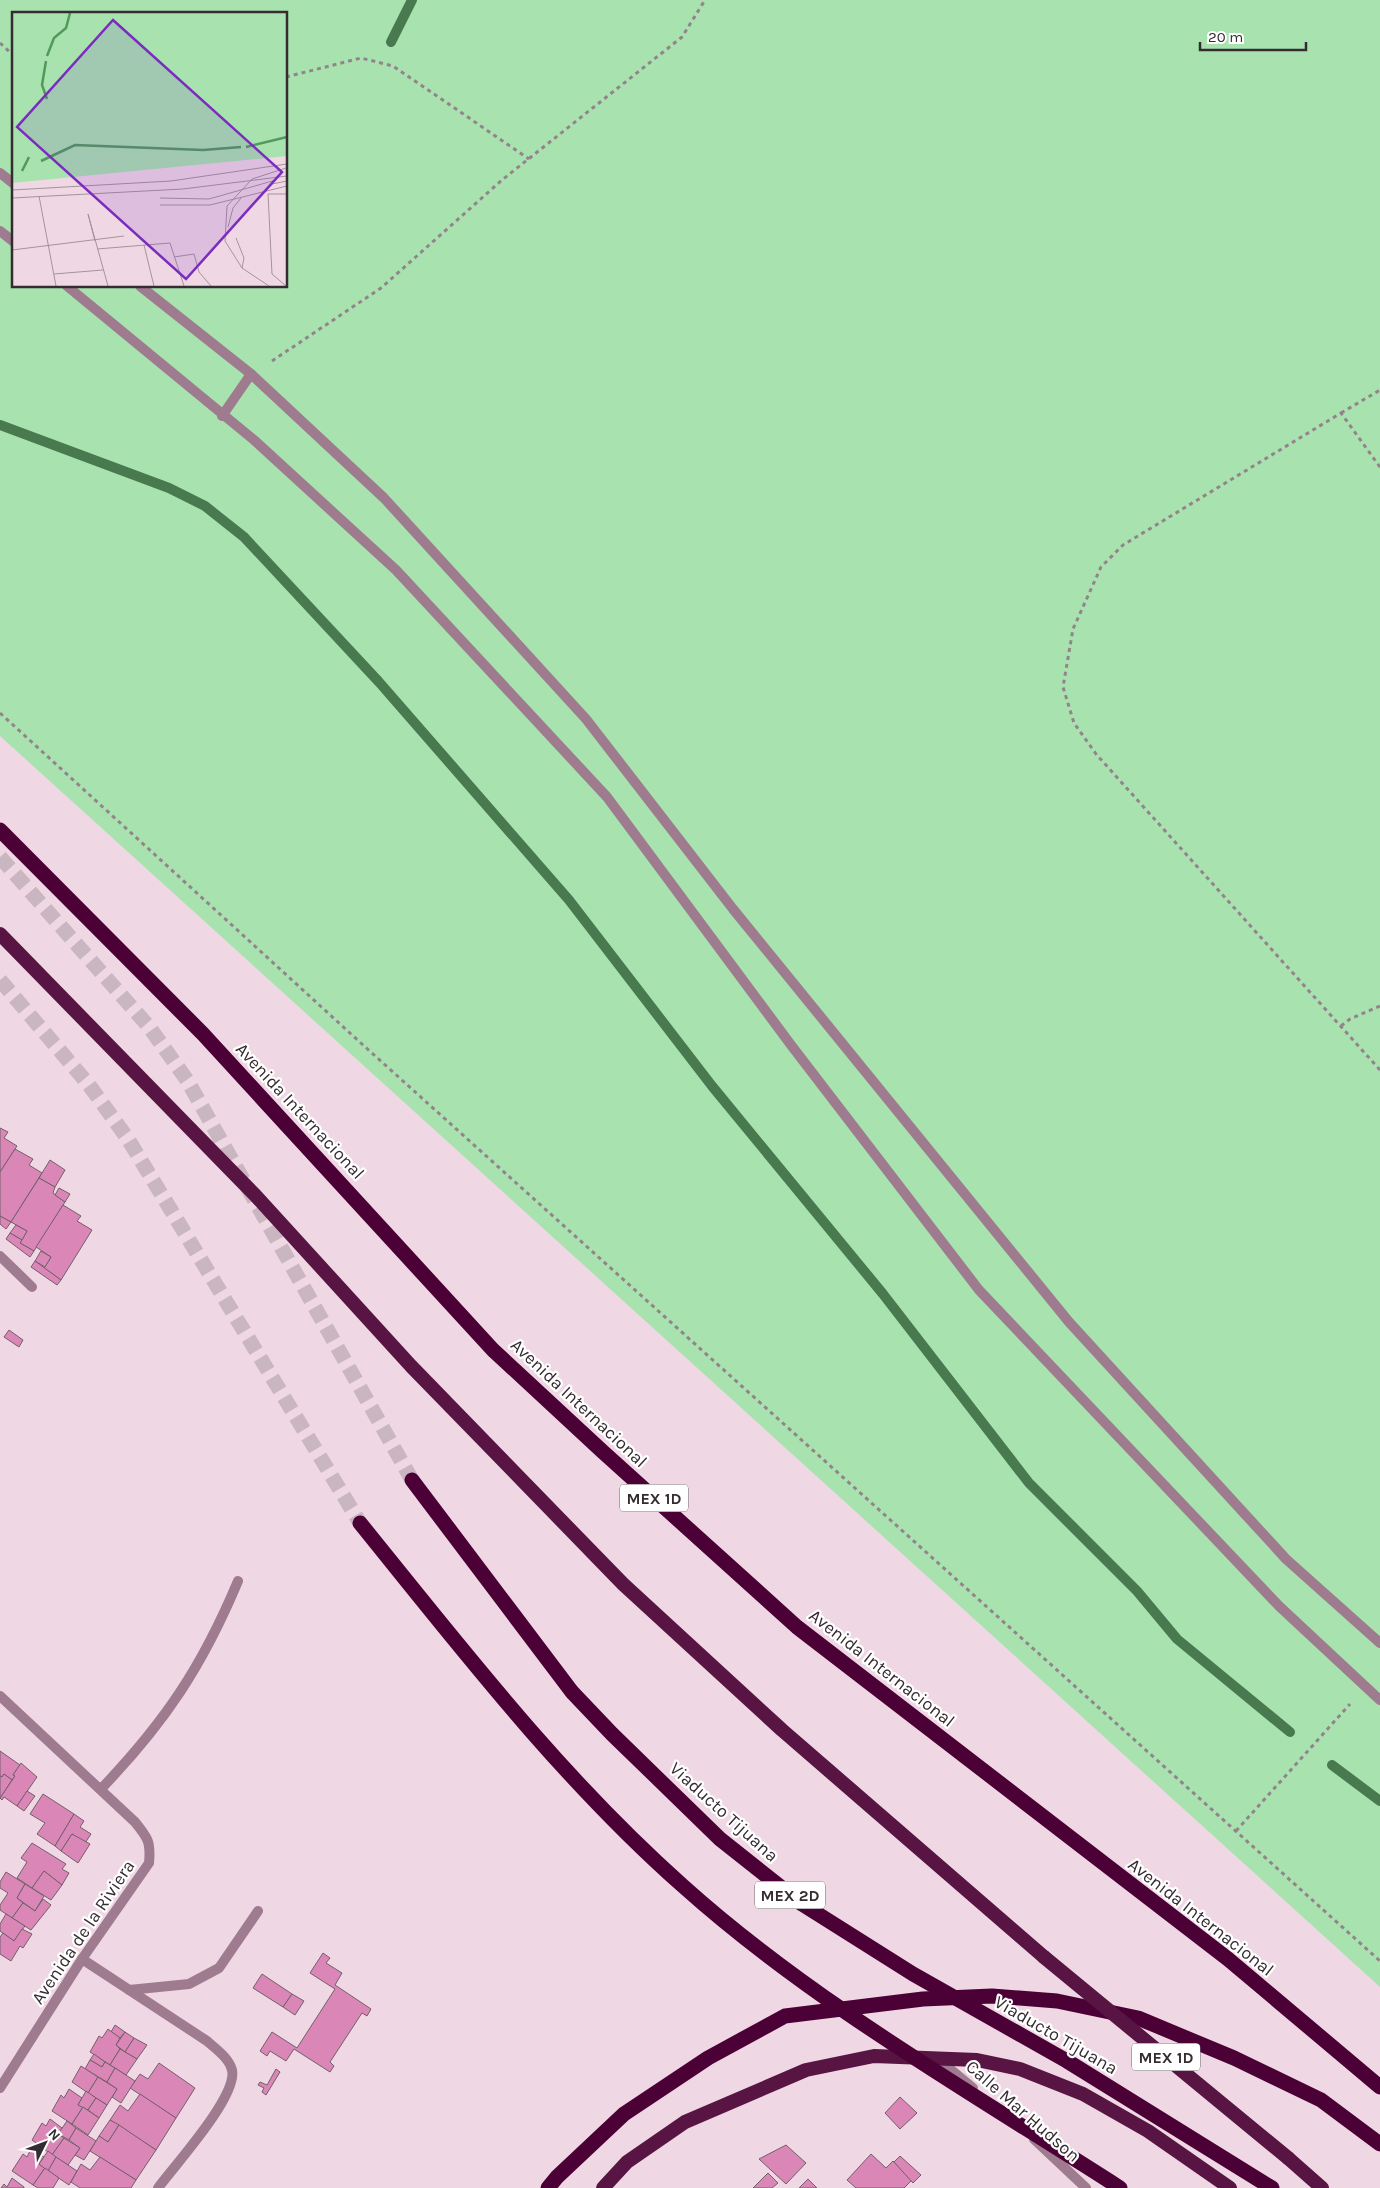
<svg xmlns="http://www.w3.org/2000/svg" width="1380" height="2188" viewBox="0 0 1380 2188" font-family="Karla,sans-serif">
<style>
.green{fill:#a8e3af;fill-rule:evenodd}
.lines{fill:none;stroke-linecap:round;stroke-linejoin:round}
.stream{stroke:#48794f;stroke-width:10}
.building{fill:#da87b8;stroke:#735f6a}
.motorway-tunnel{stroke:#cab6c0;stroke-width:15;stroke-dasharray:15 8;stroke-linecap:butt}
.path{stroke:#93848c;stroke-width:3;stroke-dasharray:4 4;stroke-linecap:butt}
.service{stroke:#9f7b8f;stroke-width:10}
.minor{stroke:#9f7b8f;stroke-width:10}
.trunk{stroke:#581442;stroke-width:14}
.motorway{stroke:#4c0136;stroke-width:15}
.trunk-bridge{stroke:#581442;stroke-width:14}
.motorway-bridge{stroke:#4c0136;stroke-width:15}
.labels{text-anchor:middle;stroke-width:4.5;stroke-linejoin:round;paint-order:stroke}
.shield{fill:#fff;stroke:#716b6e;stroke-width:1}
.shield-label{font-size:16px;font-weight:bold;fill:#342c30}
.street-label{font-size:18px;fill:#342c30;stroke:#fff}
.inset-river{fill:none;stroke:#519a5c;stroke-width:2.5}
.inset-road{fill:none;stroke:#a4939c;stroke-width:1}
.view{fill:#7b2cbf;fill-opacity:0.15;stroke:#7b2cbf;stroke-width:2.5}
.inset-edge{fill:none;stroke:#342c30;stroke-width:2.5}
</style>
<rect width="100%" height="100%" fill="#efd8e4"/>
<path class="green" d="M0 0H1380V1987L0 736ZM14 14H286V286H14Z"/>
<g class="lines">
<g class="stream">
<polyline points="391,42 412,0"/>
<polyline points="0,425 169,488 205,506 244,537 379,682 569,900 712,1086 883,1294 1029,1483 1137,1591 1177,1639 1290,1732"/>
<polyline points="1332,1765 1380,1801"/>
</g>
</g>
<g class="building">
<polygon points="0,1128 8,1132 4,1138 17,1146 0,1172"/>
<polygon points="15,1149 33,1159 29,1165 42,1173 11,1222 0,1216 0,1172"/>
<polygon points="50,1160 65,1170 55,1187 39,1178"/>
<polygon points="39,1178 55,1187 53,1193 65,1202 34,1251 20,1243 27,1231 11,1222"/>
<polygon points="59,1188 70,1194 65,1202 55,1195"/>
<polygon points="63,1205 81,1216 77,1221 92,1230 61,1280 44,1268 51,1257 36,1247"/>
<polygon points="0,1216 11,1222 6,1229 0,1224"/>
<polygon points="16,1225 27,1231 22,1240 10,1233"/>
<polygon points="10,1233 22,1240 20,1243 34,1251 30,1257 6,1239"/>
<polygon points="41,1251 51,1257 45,1267 35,1261"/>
<polygon points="35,1261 61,1280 57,1285 31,1267"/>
<polygon points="9,1330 23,1340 19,1347 4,1337"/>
<polygon points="0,1751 20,1765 13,1775 15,1776 12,1780 4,1774 2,1777 0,1776"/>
<polygon points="21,1763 37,1777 17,1806 4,1797 2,1800 0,1798 15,1776 13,1775"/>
<polygon points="4,1774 12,1780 0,1798 0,1776 2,1777"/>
<polygon points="27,1791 35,1796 24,1811 17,1806"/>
<polygon points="43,1794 74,1814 55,1846 37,1834 45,1823 30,1814"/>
<polygon points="74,1814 84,1821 80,1827 91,1834 85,1843 72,1834 61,1851 55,1846"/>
<polygon points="72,1834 90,1844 78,1863 61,1851"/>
<polygon points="32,1843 66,1864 62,1869 69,1873 62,1885 44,1871 32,1888 17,1878 27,1862 21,1858"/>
<polygon points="44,1871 62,1885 51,1900 32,1888"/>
<polygon points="6,1872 25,1884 17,1898 23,1903 12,1918 0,1910 0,1905 8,1893 0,1888 0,1882"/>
<polygon points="25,1884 44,1896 35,1911 17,1898"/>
<polygon points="43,1899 51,1905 31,1930 12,1918 23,1903 35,1911"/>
<polygon points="6,1914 25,1926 14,1941 0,1931 0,1924"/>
<polygon points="22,1929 32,1934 23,1948 20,1946 11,1961 0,1954 0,1937 3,1933 14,1941"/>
<polygon points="323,1953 330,1958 326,1963 342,1973 335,1985 371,2009 367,2016 362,2013 330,2062 334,2066 330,2072 294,2049 286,2061 270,2051 267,2056 260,2051 272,2032 297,2048 335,1989 310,1973"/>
<polygon points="262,1974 292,1994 283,2007 253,1988"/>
<polygon points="292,1994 304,2001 295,2015 283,2007"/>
<polygon points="115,2025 125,2032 120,2038 111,2032"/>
<polygon points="108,2029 120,2038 116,2045 120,2049 110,2065 90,2052 99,2036 102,2038"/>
<polygon points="125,2032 134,2038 125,2052 116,2045"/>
<polygon points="134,2038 147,2045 137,2059 125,2052"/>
<polygon points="120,2049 137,2059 126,2075 110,2065"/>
<polygon points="94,2054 105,2062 102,2067 90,2060"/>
<polygon points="90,2060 102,2067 105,2062 115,2068 107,2082 85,2069"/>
<polygon points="159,2063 195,2088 176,2118 130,2088 140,2074 148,2079"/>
<polygon points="81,2066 98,2077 88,2093 72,2082"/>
<polygon points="115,2068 135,2081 121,2103 112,2097 117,2089 107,2082"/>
<polygon points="276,2069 280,2072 266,2095 262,2092 264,2088 258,2085 260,2082 267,2085"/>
<polygon points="98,2077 117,2089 107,2105 88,2093"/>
<polygon points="69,2089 82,2098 78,2105 83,2107 72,2124 52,2111 61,2095 64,2098"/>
<polygon points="86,2091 96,2098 88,2110 78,2105"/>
<polygon points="140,2094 176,2118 156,2150 110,2120 120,2105 128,2111"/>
<polygon points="900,2097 917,2113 900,2129 885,2113"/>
<polygon points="96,2098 107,2105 99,2118 88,2110"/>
<polygon points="83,2107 99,2118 88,2135 72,2124"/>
<polygon points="50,2119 62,2128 58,2134 64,2138 52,2155 32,2140 42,2123 46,2126"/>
<polygon points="110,2120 119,2125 108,2142 99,2136"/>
<polygon points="67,2121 76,2128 69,2140 58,2134"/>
<polygon points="119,2125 156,2150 136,2180 90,2151 99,2136 108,2142"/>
<polygon points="76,2128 96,2141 84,2160 75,2155 80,2148 69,2140"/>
<polygon points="64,2138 80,2148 68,2165 52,2155"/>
<polygon points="786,2145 806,2163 786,2184 759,2159"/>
<polygon points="31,2149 44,2157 39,2164 45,2168 33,2185 12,2171 23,2154 27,2157"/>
<polygon points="48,2151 56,2157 48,2171 39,2164"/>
<polygon points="871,2154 886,2168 893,2161 912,2180 904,2188 856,2188 847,2180"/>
<polygon points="900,2156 921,2175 913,2183 894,2162"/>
<polygon points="56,2157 77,2171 69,2185 48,2171"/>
<polygon points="100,2157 136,2180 131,2188 80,2188 71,2182 81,2164 90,2170"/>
<polygon points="45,2168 59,2178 53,2188 38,2188 33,2185"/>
<polygon points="768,2173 778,2183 772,2188 753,2188"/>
<polygon points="12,2178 24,2187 24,2188 1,2188 4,2184 7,2187"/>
<polygon points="808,2179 817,2188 799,2188"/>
</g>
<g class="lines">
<g class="motorway-tunnel">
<polyline points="0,857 150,1028 187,1080 412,1480"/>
<polyline points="0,980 89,1085 128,1139 360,1523"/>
</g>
<g class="path">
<polyline points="0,43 14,56"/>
<polyline points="286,77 361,58 393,66 529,159"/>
<polyline points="272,361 381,288 502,180 682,37 705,0"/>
<polyline points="1341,413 1380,390"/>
<polyline points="1380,467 1341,413 1123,545 1101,567 1073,629 1063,687 1074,723 1096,754 1380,1070"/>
<polyline points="0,713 363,1045 1380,1961"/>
<polyline points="1341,1026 1350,1019 1380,1006"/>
<polyline points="1236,1831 1350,1704"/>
</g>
<g class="service">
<polyline points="0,173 14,184"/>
<polyline points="0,231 14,242"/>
<polyline points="67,286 254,440 396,570 607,797 791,1045 979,1290 1279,1606 1380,1700"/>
<polyline points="140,286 251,374 384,498 586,719 733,909 1069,1322 1286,1559 1380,1643"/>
<polyline points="222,416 251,374"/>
<polyline points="0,1256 32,1287"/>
<path d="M101 1789C165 1722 202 1667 238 1581"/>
<polyline points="129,1990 189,1984 219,1968 258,1911"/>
</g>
<g class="minor">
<path d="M0 1696 135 1822C148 1838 151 1842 149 1863L82 1959 0 2088"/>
<path d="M82 1959 207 2041C216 2049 229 2058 232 2070 238 2096 175 2165 158 2188"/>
<polyline points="937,2058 973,2088"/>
<polyline points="1034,2139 1086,2188"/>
</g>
<g class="trunk">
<polyline points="0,934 255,1195 411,1366 623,1584 782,1730 1044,1957"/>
<polyline points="1288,2158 1322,2188"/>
<polyline points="603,2188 627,2162 685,2122 806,2070 874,2056 977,2060 1020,2069 1083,2094 1148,2131 1230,2188"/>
</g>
<g class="motorway">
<polyline points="0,830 203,1034 493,1350 602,1451 797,1627 1228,1959 1380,2087"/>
<polyline points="548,2188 557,2177 624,2114 708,2058 785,2016 923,1999 992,1996 1057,2001 1138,2018 1234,2058 1321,2100 1380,2144"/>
</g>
<polyline class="trunk-bridge" points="1044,1957 1288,2158"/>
<g class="motorway-bridge">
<polyline points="412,1480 572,1692 612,1734 720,1839 802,1904 913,1974 1067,2061 1272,2188"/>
<path d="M360 1523C462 1649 561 1778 683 1886 812 2002 974 2094 1120 2188"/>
</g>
</g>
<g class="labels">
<g class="shield">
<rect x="620" y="1484.5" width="68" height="27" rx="4"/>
<rect x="755" y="1881.5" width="70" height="27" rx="4"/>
<rect x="1132" y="2043.5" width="68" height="27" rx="4"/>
</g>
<g class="shield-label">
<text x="654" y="1504">MEX 1D</text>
<text x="790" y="1901">MEX 2D</text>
<text x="1166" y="2063">MEX 1D</text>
</g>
<g class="street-label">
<text transform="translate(300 1111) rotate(47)" y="6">Avenida Internacional</text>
<text transform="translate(579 1403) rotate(43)" y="6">Avenida Internacional</text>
<text transform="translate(882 1668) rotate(38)" y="6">Avenida Internacional</text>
<text transform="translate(724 1812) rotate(42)" y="6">Viaducto Tijuana</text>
<text transform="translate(1201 1917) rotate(38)" y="6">Avenida Internacional</text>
<text transform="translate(83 1932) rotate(-56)" y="6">Avenida de la Riviera</text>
<text transform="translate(1056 2035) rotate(30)" y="6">Viaducto Tijuana</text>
<text transform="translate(1023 2111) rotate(41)" y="6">Calle Mar Hudson</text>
</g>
</g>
<g transform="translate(12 12)">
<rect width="275" height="275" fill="#efd8e4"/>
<path d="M0 1H275V144L0 171Z" fill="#a8e3af"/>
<path class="inset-river" d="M35 44 42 26 54 16 58 1M34 49 30 73 35 87M234 135 275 125M29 149 63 133 191 138 229 135M10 159 17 145"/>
<path class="inset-road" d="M260 172 275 169M0 178 159 169 275 152M256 182 260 262 274 274M256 182H275M27 184 44 274M0 186 171 177 275 164M148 186 197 187 264 168M148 193H198L275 174M216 215 221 196 229 186M224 226 232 246 230 256M83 229 76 202 96 274M132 233 142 274M85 237 158 231 172 274M0 238 112 224M162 245 182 242 187 260 199 274M230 256 257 274M230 256 213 229 215 194 240 167 274 156M42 262 91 258"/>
<path class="view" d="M101 8 270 160 174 267 5 115Z"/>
<rect width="275" height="275" class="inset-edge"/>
</g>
<g transform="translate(45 2143) rotate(48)" stroke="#ffffff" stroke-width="4" paint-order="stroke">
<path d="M0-4L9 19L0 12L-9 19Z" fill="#342c30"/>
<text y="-8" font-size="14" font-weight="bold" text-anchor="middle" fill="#342c30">N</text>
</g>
<path d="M1200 42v8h106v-8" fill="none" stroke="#342c30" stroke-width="2.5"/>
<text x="1208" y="42" font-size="15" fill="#342c30" stroke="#ffffff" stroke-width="4" paint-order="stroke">20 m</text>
</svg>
